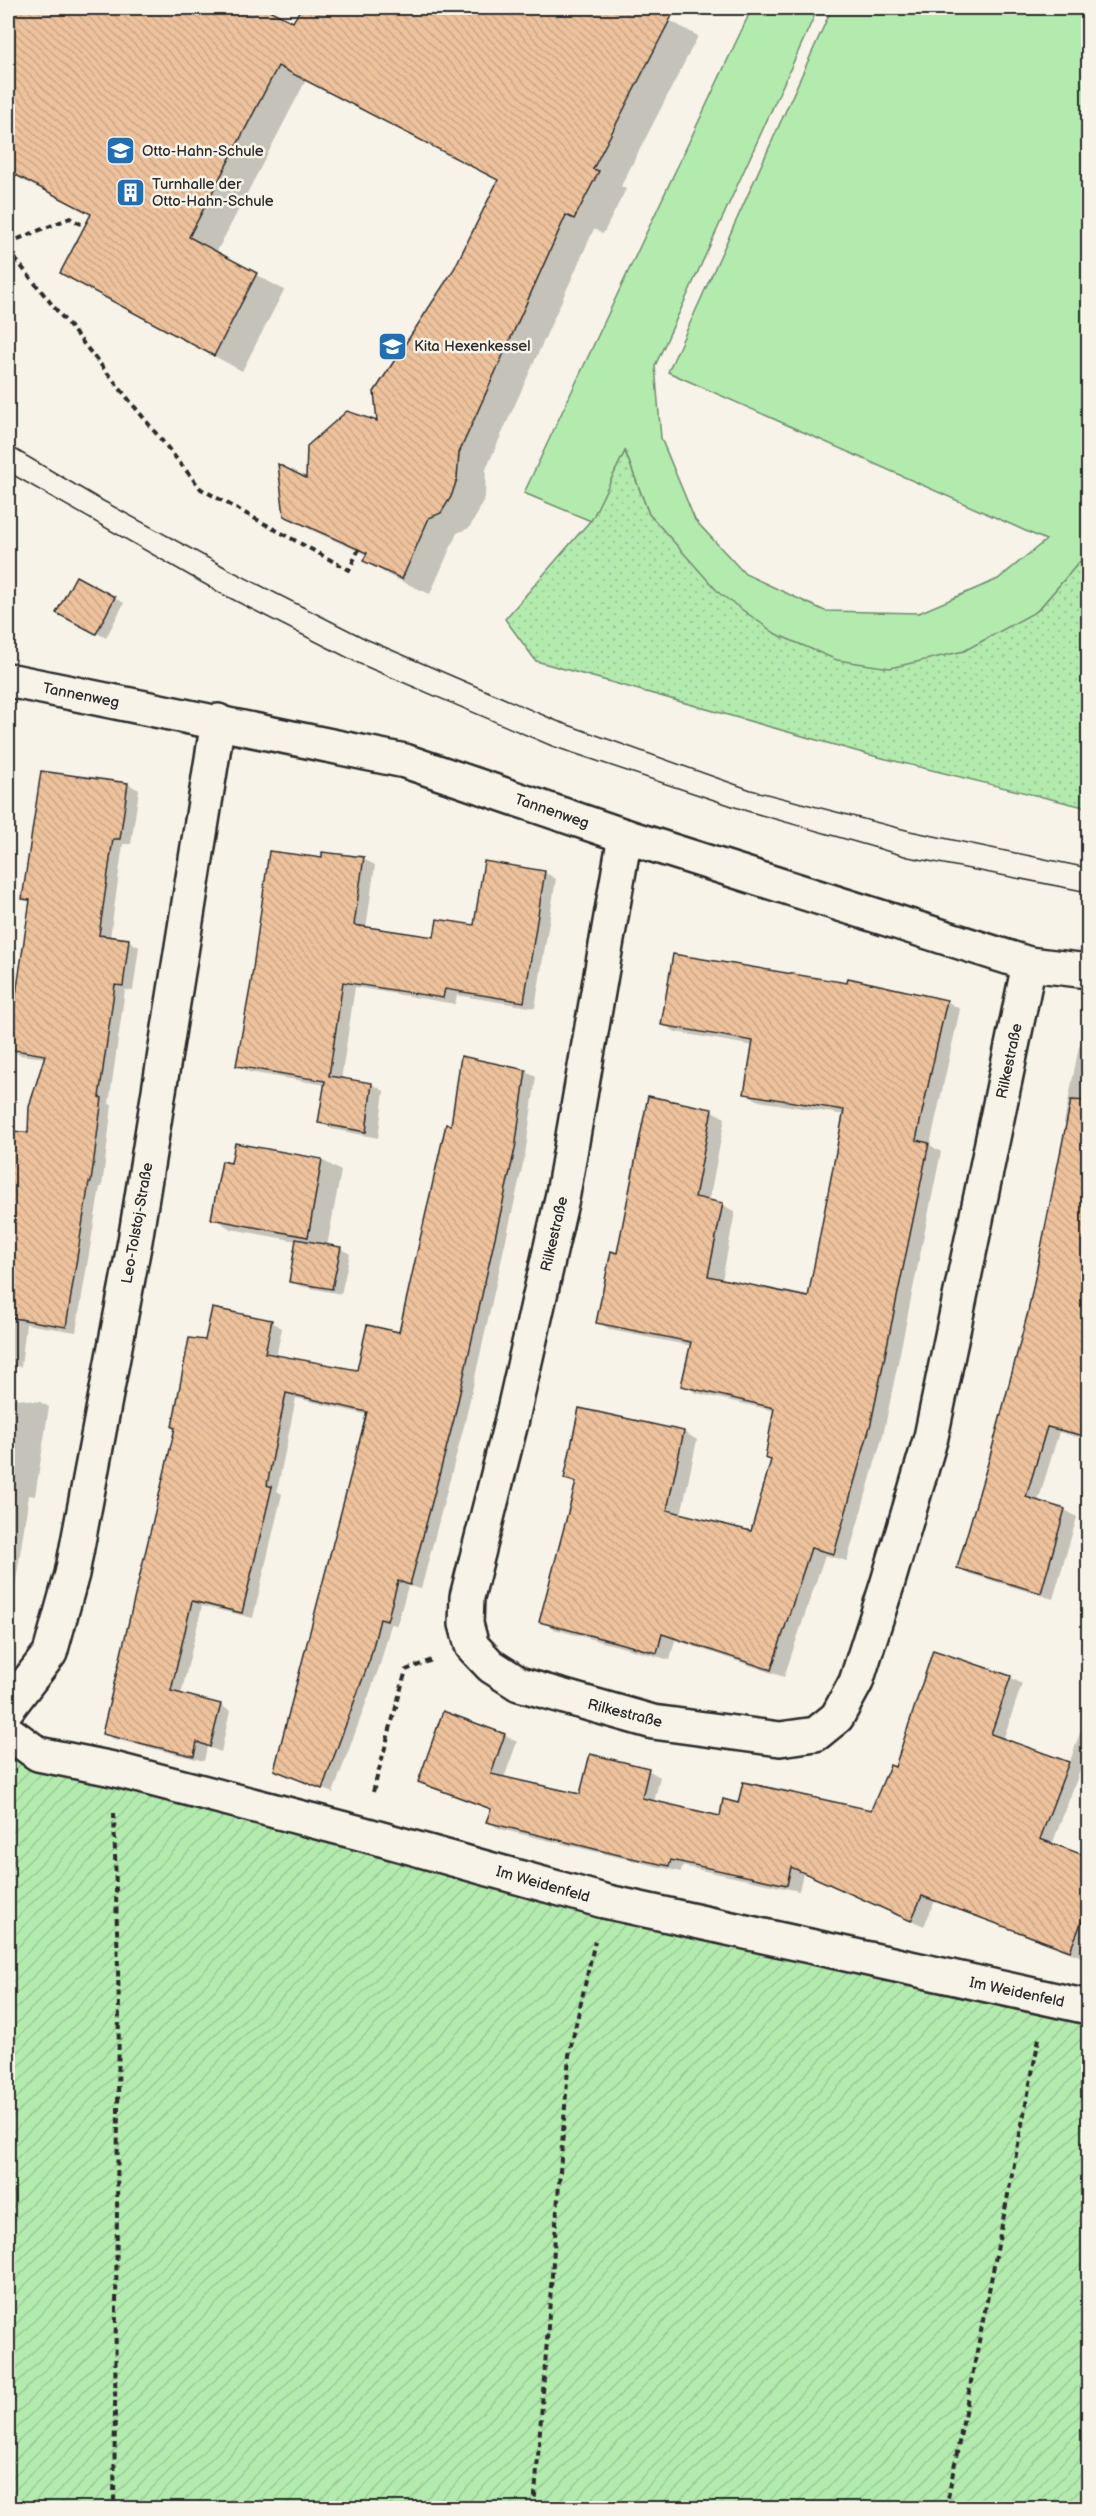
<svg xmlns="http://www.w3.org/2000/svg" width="1096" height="2516" viewBox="0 0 1096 2516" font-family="'Balsamiq Sans',sans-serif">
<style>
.grass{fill:url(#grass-dots);stroke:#6f8b6d;stroke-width:1.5}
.park{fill:#b3ebaf;stroke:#6f8b6d;stroke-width:1.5}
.garden{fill:url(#garden-furrows);stroke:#6f8b6d;stroke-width:1.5}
.shadow{fill:#0003}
.building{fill:url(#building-back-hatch);stroke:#2b2b2b;stroke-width:1.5}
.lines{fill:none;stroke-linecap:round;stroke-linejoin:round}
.minor-casing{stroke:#2b2b2b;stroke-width:38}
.path{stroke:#2b2b2b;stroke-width:4;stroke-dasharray:6 4.5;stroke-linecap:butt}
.minor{stroke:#f7f3e8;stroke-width:33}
.tram{stroke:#2b2b2b;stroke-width:1.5}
.labels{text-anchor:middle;stroke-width:5;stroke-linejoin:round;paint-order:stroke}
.poi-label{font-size:15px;fill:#2b2b2b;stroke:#f7f3e8;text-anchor:start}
.street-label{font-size:15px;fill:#2b2b2b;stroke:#f7f3e8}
</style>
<defs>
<pattern id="grass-dots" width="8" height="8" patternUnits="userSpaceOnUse" patternTransform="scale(1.5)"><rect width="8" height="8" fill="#b3ebaf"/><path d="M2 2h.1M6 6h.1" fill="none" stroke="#9aca97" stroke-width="1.8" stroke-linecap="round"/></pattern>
<pattern id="garden-furrows" width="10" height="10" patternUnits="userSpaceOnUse" patternTransform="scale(1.5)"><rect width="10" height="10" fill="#b3ebaf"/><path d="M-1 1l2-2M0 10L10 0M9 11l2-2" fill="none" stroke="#9aca97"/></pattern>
<pattern id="building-back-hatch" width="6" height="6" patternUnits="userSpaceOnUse" patternTransform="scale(1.5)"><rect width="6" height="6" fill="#edc29c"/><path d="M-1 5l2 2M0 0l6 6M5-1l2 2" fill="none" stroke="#cba787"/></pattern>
</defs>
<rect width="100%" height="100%" fill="#f7f3e8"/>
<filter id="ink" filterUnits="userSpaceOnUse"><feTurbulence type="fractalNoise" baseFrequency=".0167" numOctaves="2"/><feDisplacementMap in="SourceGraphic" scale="12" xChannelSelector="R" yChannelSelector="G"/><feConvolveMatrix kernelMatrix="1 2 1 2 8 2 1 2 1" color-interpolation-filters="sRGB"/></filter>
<g filter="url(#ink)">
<polygon class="grass" points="625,451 649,514 776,634 1037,611 1088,552 1088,808 870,755 536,661 505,619 590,521"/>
<polygon class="park" points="752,8 818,8 655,366 661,438 695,520 745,574 825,611 919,613 998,579 1046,540 668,372 832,8 1088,8 1088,552 1037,611 964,651 890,668 837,660 776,634 719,593 649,514 625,451 591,521 524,493"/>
<polygon class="garden" points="8,1752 635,1921 1088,2018 1088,2508 8,2508"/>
<g class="shadow">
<polygon points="8,8 262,8 294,24 302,8 647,8 698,36 621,186 626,189 603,234 594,229 486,469 485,496 478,513 469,528 457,533 430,594 392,577 364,561 367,555 313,531 285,515 308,481 378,423 500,180 306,80 216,253 284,290 242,371 133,312 92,215 8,171"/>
<polygon points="114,598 124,603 106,638 58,612"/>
<polygon points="42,772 128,784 139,790 131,844 123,844 110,938 129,941 139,947 133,991 125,990 109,1104 112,1105 102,1187 100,1187 76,1332 26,1324 21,1367 8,1365 8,1132 29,1135 46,1058 20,1055 10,1049 31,903 23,898"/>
<polygon points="323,859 363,859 375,865 366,929 435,938 475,927 544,872 556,879 535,1008 457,995 455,1004 355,987 341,1080 372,1084 384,1091 378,1138 332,1129 320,1122 326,1085 249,1072 238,1066"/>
<polygon points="946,1001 960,1009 930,1145 941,1152 884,1431 847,1561 825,1555 784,1677 675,1640 670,1660 554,1629 541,1621 577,1485 565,1479 581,1409 684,1432 697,1440 681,1515 752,1532 772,1461 767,1458 775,1411 696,1393 683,1385 692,1346 611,1330 598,1322 618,1254 649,1098 712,1111 725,1118 709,1201 722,1204 735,1212 722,1280 809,1298 845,1115 759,1101 746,1093 754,1046 676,1032 663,1025"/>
<polygon points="1079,1046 1088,1048 1088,1440 1059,1432 1038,1502 1065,1510 1077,1517 1053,1599 970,1574 958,1568 992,1457 1029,1312 1067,1125 1064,1123"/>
<polygon points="526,1071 536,1077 525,1155 464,1426 421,1589 408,1586 397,1625 391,1624 380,1665 333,1793 276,1770 368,1415 296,1398 277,1491 282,1494 253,1618 202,1606 181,1695 220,1705 230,1711 221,1752 207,1747 204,1761 114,1739 103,1733 206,1342 272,1322 282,1328 276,1357 358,1372 400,1334 452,1127"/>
<polygon points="236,1145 322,1160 341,1171 327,1246 340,1248 350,1254 341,1294 300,1286 290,1281 297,1241 231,1229 213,1218 233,1164"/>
<polygon points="8,1397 40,1402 49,1407 35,1496 29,1495 8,1634"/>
<polygon points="1010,1677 1022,1684 1003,1740 1069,1764 1088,1710 1088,1771 1081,1768 1052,1845 1088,1858 1088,1940 1082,1957 935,1901 924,1926 803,1873 799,1891 682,1866 681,1872 500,1829 488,1822 492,1810 431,1788 419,1781 444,1713 505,1735 517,1742 504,1778 582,1796 648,1770 660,1777 654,1802 721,1818 739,1804 872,1812 896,1769"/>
</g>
<g class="building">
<polygon points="8,8 265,8 293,22 301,8 676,8 593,169 599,171 574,219 566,215 459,453 457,479 451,497 441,513 429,518 402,579 363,561 367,553 284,516 278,464 306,478 307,446 347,411 377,421 374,392 454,269 498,180 278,66 189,237 257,273 214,356 60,273 91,214 8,171"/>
<polygon points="76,576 115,597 96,634 56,613"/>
<polygon points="41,771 128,783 120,839 113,839 99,935 129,939 123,986 115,985 99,1097 102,1098 91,1182 89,1182 66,1327 8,1317 8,1130 28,1133 29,1107 45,1055 8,1049 30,900 22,899"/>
<polygon points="269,851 322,858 322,852 364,857 354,925 434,937 437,919 474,925 484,861 545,871 524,1002 445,989 443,998 343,982 329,1076 372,1083 366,1132 318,1123 325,1081 236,1066 251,983"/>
<polygon points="673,954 847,983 848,978 947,1000 916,1140 929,1143 871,1423 834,1554 811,1548 771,1670 662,1634 657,1653 539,1622 576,1482 564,1479 579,1408 684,1431 667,1510 751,1531 771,1460 765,1458 774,1408 681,1386 691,1342 596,1323 611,1251 617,1253 648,1096 712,1109 695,1197 723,1203 708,1276 808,1297 844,1110 744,1094 753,1041 661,1025"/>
<polygon points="461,1056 526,1070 515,1149 454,1419 410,1585 398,1581 387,1621 380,1619 370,1659 322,1789 274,1770 367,1412 286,1393 267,1485 272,1487 242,1613 192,1601 171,1691 221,1704 210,1747 197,1742 194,1756 102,1734 175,1428 172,1427 189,1338 205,1340 212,1308 272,1320 265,1353 357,1370 367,1325 399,1332 446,1124 451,1125"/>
<polygon points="1071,1100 1089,1101 1089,1437 1047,1427 1026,1497 1065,1509 1041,1593 957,1568 990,1456 1028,1312"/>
<polygon points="235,1143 322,1159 308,1237 211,1219 222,1161 231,1163"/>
<polygon points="296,1239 341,1247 332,1289 289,1282"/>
<polygon points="933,1650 1011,1676 991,1734 1069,1762 1040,1839 1089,1857 1089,1903 1070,1951 922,1896 911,1921 791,1867 787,1885 671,1860 669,1866 627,1857 486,1822 491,1809 418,1782 443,1711 505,1734 491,1774 580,1794 590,1754 649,1768 642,1798 720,1816 723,1799 738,1803 743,1782 871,1810 890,1765 895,1767"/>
</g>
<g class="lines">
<defs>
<g id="minor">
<polyline points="8,680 405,761 625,836 1029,964 1088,971"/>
<polyline points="625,836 563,1194 511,1423 467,1597 466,1624 472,1646 491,1666 519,1684 653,1722 780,1739 816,1734 837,1717 856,1682 887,1585 931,1437 1029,964"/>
<polyline points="8,1708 50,1653 72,1574 135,1241 218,721"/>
<polyline points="8,1732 38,1754 113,1769 360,1833 604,1901 1088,2007"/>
</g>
</defs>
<use href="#minor" class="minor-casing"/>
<g class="path">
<polyline points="8,243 70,218 84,226"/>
<polyline points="8,250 201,489 349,570 359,549"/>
<polyline points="373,1792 406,1670 432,1660"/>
<polyline points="114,1813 119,2009 114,2508"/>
<polyline points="534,2508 569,2055 595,1941"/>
<polyline points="946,2508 1039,2038"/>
</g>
<use href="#minor" class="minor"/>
<g class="tram">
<polyline points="8,445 96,497 232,571 366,639 557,721 751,790 910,831 1088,868"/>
<polyline points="8,472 222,594 360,664 552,746 747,811 908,857 1088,892"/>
</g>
</g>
</g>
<defs>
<symbol id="school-square" viewBox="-11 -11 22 22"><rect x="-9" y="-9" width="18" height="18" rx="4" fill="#1f6fb2" stroke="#f7f3e8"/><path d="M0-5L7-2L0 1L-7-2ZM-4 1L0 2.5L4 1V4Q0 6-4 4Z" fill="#fff"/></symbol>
<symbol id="building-square" viewBox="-11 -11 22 22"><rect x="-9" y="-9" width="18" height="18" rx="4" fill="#1f6fb2" stroke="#f7f3e8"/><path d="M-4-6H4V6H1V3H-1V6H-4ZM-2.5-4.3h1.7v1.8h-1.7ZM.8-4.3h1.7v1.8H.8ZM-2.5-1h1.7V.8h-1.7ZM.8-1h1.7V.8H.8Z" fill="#fff"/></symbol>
</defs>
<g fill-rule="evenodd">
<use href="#school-square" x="104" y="134" width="33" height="33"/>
<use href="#building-square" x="114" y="176" width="33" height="33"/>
<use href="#school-square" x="376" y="330" width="33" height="33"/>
</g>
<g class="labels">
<g class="poi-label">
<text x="142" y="156">Otto-Hahn-Schule</text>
<text x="152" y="189">Turnhalle der<tspan x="152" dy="17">Otto-Hahn-Schule</tspan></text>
<text x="414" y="351">Kita Hexenkessel</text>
</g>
<g class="street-label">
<text transform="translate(81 695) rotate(11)" y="5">Tannenweg</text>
<text transform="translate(552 811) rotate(19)" y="5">Tannenweg</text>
<text transform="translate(1009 1061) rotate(-78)" y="5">Rilkestraße</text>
<text transform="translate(137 1223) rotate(-80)" y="5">Leo-Tolstoj-Straße</text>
<text transform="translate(554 1234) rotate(-77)" y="5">Rilkestraße</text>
<text transform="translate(625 1713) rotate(14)" y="5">Rilkestraße</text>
<text transform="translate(543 1884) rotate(16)" y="5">Im Weidenfeld</text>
<text transform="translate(1017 1992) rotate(12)" y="5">Im Weidenfeld</text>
</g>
</g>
<rect width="1096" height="2516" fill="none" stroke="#f7f3e8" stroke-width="30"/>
<rect x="15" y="15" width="1066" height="2486" fill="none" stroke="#2b2b2b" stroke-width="2" filter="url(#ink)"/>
</svg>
